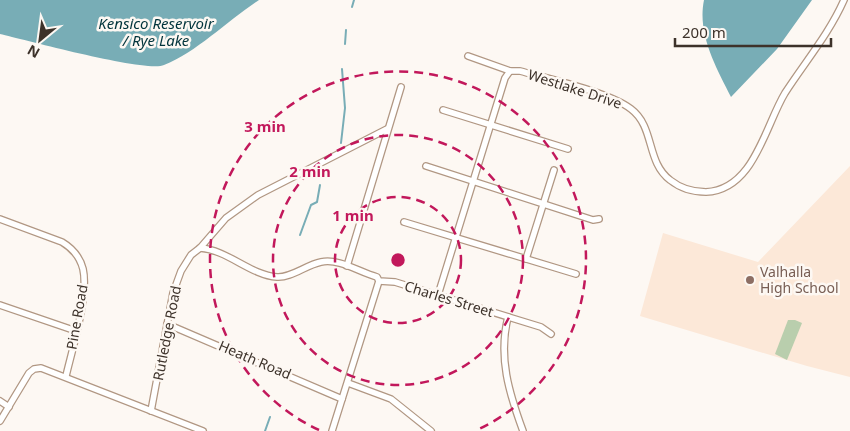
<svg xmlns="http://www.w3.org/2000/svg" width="850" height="431" viewBox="0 0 850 431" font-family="'Noto Sans',sans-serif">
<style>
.built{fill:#fce8d8}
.green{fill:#b9cead}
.water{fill:#78adb6}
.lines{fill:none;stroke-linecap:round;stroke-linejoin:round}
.stream{stroke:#78adb6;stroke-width:2}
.minor-casing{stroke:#b19783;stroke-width:8}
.minor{stroke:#fff;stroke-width:5.5}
.ring{fill:none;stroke:#c2185b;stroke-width:2.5;stroke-dasharray:9 6}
.education-dot{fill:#8d6e63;stroke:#fdf8f3;stroke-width:2}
.labels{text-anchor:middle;stroke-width:5;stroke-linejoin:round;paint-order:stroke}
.street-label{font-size:14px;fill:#3d322a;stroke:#fdf8f3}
.education-label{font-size:14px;fill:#785e54;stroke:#fdf8f3;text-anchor:start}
.water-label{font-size:15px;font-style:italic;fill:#00333b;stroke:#fdf8f3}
.centre{fill:#c2185b;stroke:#fdf8f3;stroke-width:2.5}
.ring-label{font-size:15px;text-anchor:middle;font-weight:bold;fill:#c2185b;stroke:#fdf8f3;stroke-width:5;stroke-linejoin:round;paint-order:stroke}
</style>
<rect width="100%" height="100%" fill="#fdf8f3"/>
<polygon class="built" points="850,166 850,377 807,366 640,316 663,233 758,262"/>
<polygon class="green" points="788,320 795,320 802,323 787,360 775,354"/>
<g class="water">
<path d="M0 0H259C228 20 197 52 164 65 147 73 26 40 0 34Z"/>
<path d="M704 0H812L777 49 731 97C716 67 697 34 704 0Z"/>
</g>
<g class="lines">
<g class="stream">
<polyline points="352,7 354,0"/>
<polyline points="345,44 346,30"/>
<polyline points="341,143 345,108 342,69"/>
<polyline points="300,235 311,205 317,202 320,185"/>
<polyline points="265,431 270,417"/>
</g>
<defs>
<g id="minor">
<polyline points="468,56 510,71"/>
<polyline points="443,110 568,149"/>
<polyline points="426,166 593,220 599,219"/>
<path d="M0 219 62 242C72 248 80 257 83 269 89 295 72 350 66 376"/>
<polyline points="404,222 576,274"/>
<path d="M200 248C228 250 250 275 277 277 291 278 306 265 321 262 339 258 359 272 377 277L379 281 395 282 541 327 551 334"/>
<polyline points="526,259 554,170"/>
<polyline points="347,266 401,87"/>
<path d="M438 295 505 78 510 71H520C549 79 609 92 631 109 655 127 646 162 670 180 680 188 694 192 706 192 754 190 765 126 785 93 805 62 829 34 844 0"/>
<polyline points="0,305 76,331"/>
<path d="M508 317C498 357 509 393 523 431"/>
<polyline points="167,324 342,399"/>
<polyline points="348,383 391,399 431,431"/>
<polyline points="0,401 9,407"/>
<polyline points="151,411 173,293 181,271 191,255 200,248 226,218 258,195 387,129"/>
<polyline points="0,421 29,373 34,369 41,368 203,431"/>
<polyline points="332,431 379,281"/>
</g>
</defs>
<use href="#minor" class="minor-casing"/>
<use href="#minor" class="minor"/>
</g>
<g class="ring">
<circle cx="398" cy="260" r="63"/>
<circle cx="398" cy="260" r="125"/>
<path d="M319 430A188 188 0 1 1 477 430"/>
</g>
<circle class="education-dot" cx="750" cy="280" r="5"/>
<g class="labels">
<g class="street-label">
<text transform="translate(575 89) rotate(18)" y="5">Westlake Drive</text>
<text transform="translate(449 299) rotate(17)" y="5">Charles Street</text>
<text transform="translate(77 317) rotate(-80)" y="5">Pine Road</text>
<text transform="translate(167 333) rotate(-79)" y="5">Rutledge Road</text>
<text transform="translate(255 360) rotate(23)" y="5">Heath Road</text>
</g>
<g class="education-label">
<text x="760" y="277">Valhalla<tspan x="760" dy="16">High School</tspan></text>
</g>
<g class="water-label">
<text x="156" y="29">Kensico Reservoir<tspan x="156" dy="17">/ Rye Lake</tspan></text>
</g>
</g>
<circle cx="398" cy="260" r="8" class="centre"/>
<g class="ring-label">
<text x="265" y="132">3 min</text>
<text x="310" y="177">2 min</text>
<text x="353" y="221">1 min</text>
</g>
<g transform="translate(40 40) rotate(209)" stroke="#fdf8f3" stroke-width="4" paint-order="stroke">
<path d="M0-4L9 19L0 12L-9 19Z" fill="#3d322a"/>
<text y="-8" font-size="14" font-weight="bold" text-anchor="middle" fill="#3d322a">N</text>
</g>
<path d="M675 38v8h156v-8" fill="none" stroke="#3d322a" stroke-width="2.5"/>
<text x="682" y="38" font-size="15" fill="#3d322a" stroke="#fdf8f3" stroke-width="4" paint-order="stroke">200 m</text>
</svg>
